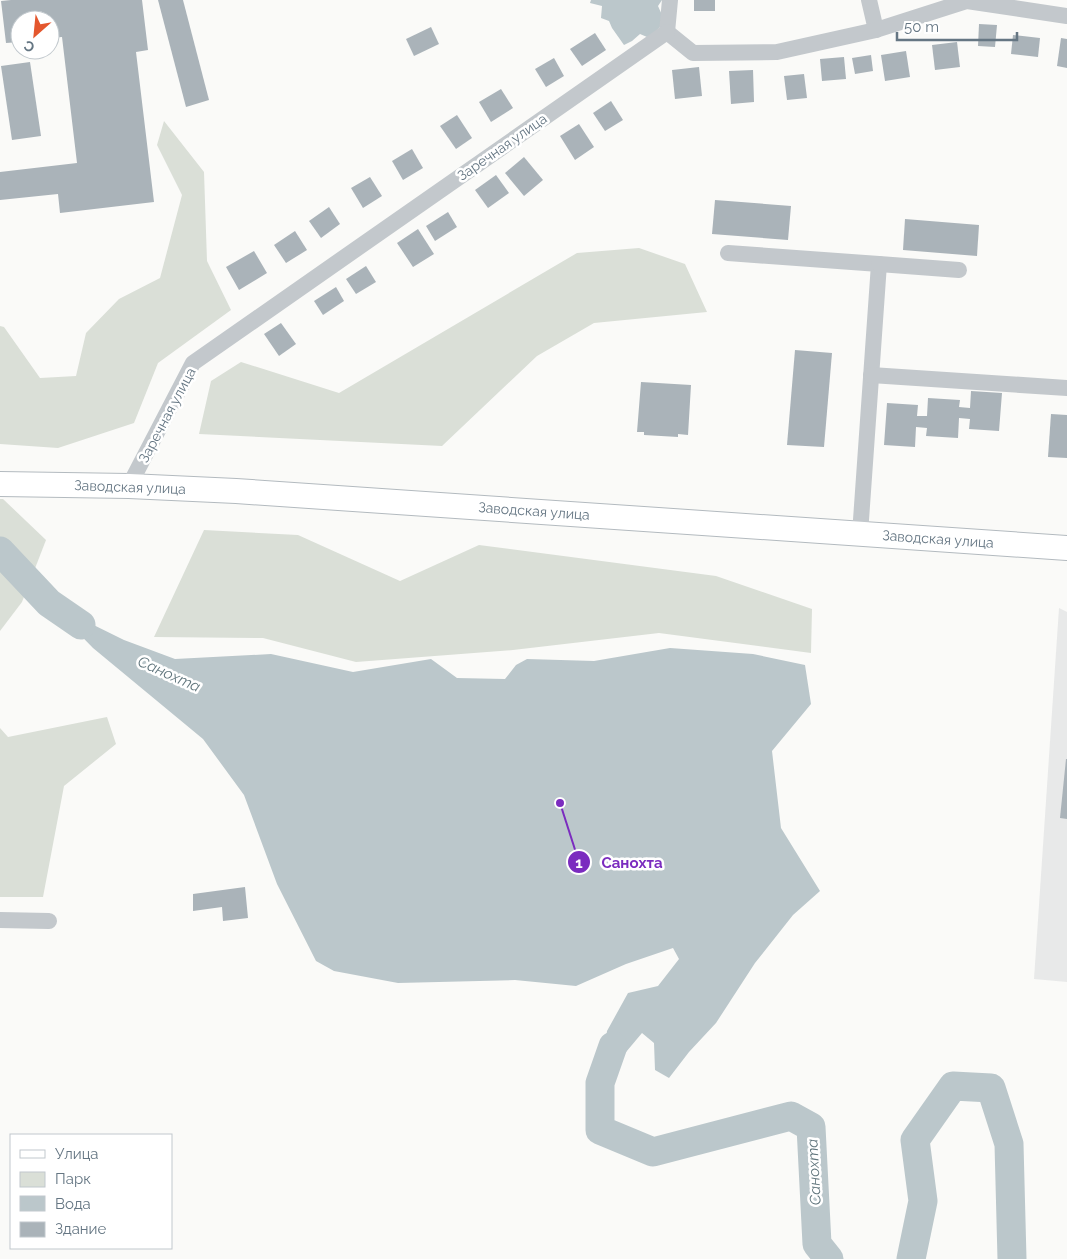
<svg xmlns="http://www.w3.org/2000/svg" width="1067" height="1259" viewBox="0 0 1067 1259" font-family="Raleway,sans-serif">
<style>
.built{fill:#e8e9e9}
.green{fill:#dadfd7}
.water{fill:#bbc7cb}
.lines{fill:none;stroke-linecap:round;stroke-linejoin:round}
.river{stroke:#bbc7cb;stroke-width:29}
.building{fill:#aab3b9}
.secondary-casing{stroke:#b3babf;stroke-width:26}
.street{stroke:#c3c8cc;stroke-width:16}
.secondary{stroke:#fff;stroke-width:24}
.labels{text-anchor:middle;stroke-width:5;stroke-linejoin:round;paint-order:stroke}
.street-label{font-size:14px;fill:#657683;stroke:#fff}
.water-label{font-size:15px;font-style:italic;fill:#60757c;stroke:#fff}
.leader{fill:none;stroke:#7b2cbf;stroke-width:2}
.callout-dot{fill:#7b2cbf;stroke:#fff;stroke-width:2}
.mark-label{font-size:15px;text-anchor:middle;font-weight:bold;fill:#fff}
.callout-label{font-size:15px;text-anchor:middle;font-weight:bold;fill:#7b2cbf;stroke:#fff;stroke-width:5;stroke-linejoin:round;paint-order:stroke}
</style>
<rect width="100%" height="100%" fill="#fafaf8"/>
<polygon class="built" points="1059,608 1067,612 1067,982 1034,979"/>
<g class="green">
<polygon points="164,121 204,172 207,261 231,310 158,363 134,423 58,448 0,444 0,326 4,327 40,378 76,376 86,333 119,299 160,278 182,195 157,145"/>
<polygon points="639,248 685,264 707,312 594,323 537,356 442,446 199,434 211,381 241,362 339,393 577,253"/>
<polygon points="0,499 3,499 46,540 22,602 0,631"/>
<polygon points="204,530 298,535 400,581 479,545 716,576 812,609 811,653 659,633 513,650 356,662 263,638 154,637"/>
<polygon points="107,717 116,744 64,786 43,897 0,897 0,728 8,737"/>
</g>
<g class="water">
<polygon points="591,0 662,0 658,6 662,15 662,24 656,32 647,37 640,34 632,41 624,45 612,28 609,21 601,18 602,6 590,3"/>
<polygon points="49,603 124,640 175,659 271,654 353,672 431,659 457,678 505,679 516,665 527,659 594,661 670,648 753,654 805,665 811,704 772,751 781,828 820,891 793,915 755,963 716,1023 689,1052 669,1078 655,1070 654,1043 642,1033 600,1083 607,1031 628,993 658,986 679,959 673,948 626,964 576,986 515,980 398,983 334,971 316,961 277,884 244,795 203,739 93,648"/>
</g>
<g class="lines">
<g class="river">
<polyline points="0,551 49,603 81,625"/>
<polyline points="613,1046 600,1083 600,1130 653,1152 791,1116 811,1127 817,1244 829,1259"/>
<polyline points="911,1259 923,1201 915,1140 953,1086 991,1088 1009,1144 1012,1259"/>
</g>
</g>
<g class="building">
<polygon points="11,0 142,0 148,50 136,52 154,202 60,213 58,194 0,200 0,172 77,163 62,37 50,38 50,20 20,20 20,42 6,43 1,1"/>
<polygon points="158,0 183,0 209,100 186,107"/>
<rect x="694" y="0" width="21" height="11"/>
<polygon points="979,24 997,25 995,47 978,46"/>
<polygon points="431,27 439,44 414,56 406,39"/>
<polygon points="595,33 606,50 582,66 570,49"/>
<polygon points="1013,35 1040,38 1038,57 1011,54"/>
<polygon points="1061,38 1067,39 1067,68 1057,66"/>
<polygon points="957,42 960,67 935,70 932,45"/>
<polygon points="906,51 910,77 885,81 881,55"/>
<polygon points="871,55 873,71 855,74 852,58"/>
<polygon points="844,57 846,79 822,81 820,59"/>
<polygon points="554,58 564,76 546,87 535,69"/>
<polygon points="30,62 41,136 12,140 1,66"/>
<polygon points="699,67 702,96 675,99 672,70"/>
<polygon points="753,70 754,102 731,104 729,71"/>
<polygon points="804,74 807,98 787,100 784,76"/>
<polygon points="501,89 513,108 491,122 479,102"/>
<polygon points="611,101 623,120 605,131 593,113"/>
<polygon points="457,115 472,138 456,149 440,126"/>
<polygon points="579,124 594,147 575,160 560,136"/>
<polygon points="412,149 423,168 403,180 392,161"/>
<polygon points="524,157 543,180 524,196 505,173"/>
<polygon points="496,175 509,193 488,208 475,190"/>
<polygon points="370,177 382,196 363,208 351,188"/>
<polygon points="715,200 791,206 788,240 712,234"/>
<polygon points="329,207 340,224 321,238 309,221"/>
<polygon points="448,212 457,227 435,241 426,226"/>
<polygon points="905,219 979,225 977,256 903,250"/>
<polygon points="418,229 434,254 413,267 397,243"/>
<polygon points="295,231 307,250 286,263 274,245"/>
<polygon points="254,251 267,273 239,290 226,267"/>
<polygon points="366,266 376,282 356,294 346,279"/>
<polygon points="336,287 344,301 323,315 314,301"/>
<polygon points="281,323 296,344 279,356 264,334"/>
<polygon points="795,350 832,353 824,447 787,445"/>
<polygon points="641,382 691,385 688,435 678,434 678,437 644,435 644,432 637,432"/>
<polygon points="971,391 1002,393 999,431 969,429 970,419 959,418 958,438 926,436 927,428 916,427 915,447 884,445 887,403 918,405 917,416 927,416 928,398 960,400 959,407 970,408"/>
<polygon points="1051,414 1067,415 1067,458 1048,457"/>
<polygon points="1066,759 1067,759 1067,819 1060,818"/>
<polygon points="245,887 248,918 223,921 222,907 193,911 193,894"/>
</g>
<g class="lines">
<defs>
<polyline id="secondary" points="0,484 129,486 236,491 1067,548"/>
</defs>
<use href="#secondary" class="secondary-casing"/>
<g class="street">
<polyline points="869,0 876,30"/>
<polyline points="667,32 693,53 777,52 876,30 967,1 1067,16"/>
<polyline points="667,32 670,0"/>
<polyline points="728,253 879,264 860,534"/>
<polyline points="879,264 959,270"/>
<polyline points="871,375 1067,388"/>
<polyline points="129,486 193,363 667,32"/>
<polyline points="0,920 49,921"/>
</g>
<use href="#secondary" class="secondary"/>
</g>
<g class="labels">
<g class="street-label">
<text transform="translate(502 147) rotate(-35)" y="5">Заречная улица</text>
<text transform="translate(167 415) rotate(-62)" y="5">Заречная улица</text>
<text transform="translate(130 487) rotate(2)" y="5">Заводская улица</text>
<text transform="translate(534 511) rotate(4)" y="5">Заводская улица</text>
<text transform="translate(938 539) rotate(4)" y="5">Заводская улица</text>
</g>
<g class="water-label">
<text transform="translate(169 674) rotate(24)" y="5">Санохта</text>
<text transform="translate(814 1172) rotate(-93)" y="5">Санохта</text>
</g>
</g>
<path class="leader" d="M560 803L579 862"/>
<g class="callout-dot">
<circle cx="560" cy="803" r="5"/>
<circle cx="579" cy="862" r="12"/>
</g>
<g class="mark-label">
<text x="579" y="868">1</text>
</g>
<g class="callout-label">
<text x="632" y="868">Санохта</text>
</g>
<rect x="10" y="1134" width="162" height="115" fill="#ffffff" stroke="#c1c8cd"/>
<rect x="20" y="1150" width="25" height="8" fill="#ffffff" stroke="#c1c8cd"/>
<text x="55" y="1159" font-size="15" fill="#657683">Улица</text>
<rect x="20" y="1172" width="25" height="15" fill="#dadfd7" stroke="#c1c8cd"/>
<text x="55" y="1184" font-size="15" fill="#657683">Парк</text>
<rect x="20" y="1196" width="25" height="15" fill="#bbc7cb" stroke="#c1c8cd"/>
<text x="55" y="1209" font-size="15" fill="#657683">Вода</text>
<rect x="20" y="1222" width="25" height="15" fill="#aab3b9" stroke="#c1c8cd"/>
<text x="55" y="1234" font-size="15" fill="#657683">Здание</text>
<g transform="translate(35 35) rotate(207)"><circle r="24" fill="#ffffff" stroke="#c1c8cd"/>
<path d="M0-4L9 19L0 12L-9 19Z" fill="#e4572e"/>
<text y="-8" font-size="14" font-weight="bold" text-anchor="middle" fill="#657683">С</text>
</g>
<path d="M897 32v8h120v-8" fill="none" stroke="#657683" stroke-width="2.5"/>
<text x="904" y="32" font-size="15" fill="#657683" stroke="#ffffff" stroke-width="4" paint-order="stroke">50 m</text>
</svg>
